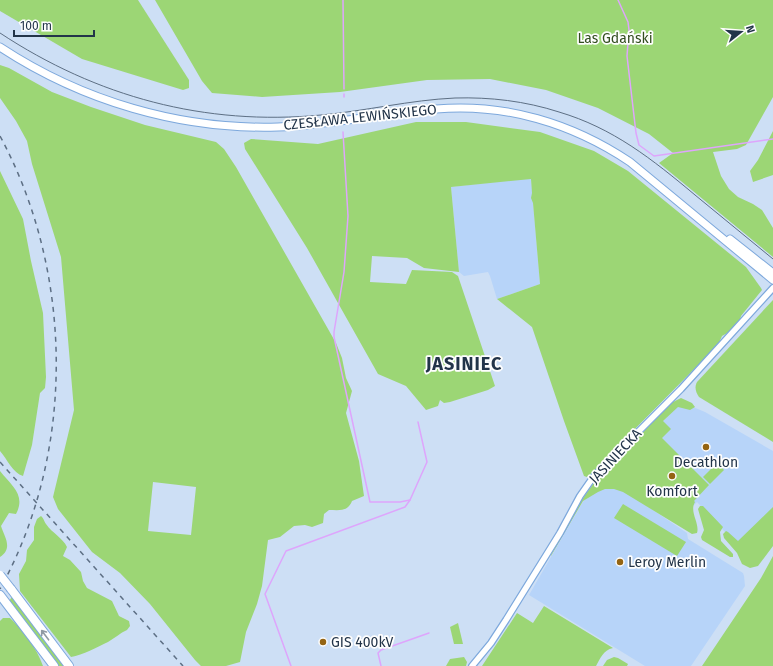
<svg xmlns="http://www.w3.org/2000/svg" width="773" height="666" viewBox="0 0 773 666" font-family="'Fira Sans',sans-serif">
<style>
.built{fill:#b7d4f9}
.green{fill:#9cd675;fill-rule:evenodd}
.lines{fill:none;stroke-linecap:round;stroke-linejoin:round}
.stream{stroke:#dea5fc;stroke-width:1.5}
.street-casing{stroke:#7da8dc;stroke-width:8}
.secondary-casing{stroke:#7da8dc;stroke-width:9}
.primary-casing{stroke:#7da8dc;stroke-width:10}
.street{stroke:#fff;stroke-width:5.5}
.secondary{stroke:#fff;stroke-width:7}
.primary{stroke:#fff;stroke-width:8}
.tram{stroke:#5d6f84;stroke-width:1}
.rail{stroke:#5d6f84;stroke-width:1.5;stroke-dasharray:5 5;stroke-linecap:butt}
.primary-bridge-casing{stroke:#7da8dc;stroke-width:10;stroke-linecap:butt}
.primary-bridge{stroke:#fff;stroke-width:8}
.oneway{stroke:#909aa4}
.poi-dot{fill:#946413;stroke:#fefefe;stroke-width:1.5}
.labels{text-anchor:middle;stroke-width:3.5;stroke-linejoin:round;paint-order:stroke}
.park-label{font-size:14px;fill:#324d1f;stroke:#fefefe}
.street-label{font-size:14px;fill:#223449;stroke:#fefefe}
.poi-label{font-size:14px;fill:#223449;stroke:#fefefe}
.district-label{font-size:18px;font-weight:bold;letter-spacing:1px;fill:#223449;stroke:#fefefe}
</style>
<rect width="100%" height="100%" fill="#cddff5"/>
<g class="built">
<polygon points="531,178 540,284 497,299 490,276 488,272 464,276 459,272 451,187"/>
<polygon points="681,402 705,412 773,451 773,510 738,546 697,502 678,521 625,491 687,533 688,539 743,573 744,576 745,586 691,666 645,666 529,595 585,498 655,430"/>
</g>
<g class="green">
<polygon points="0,0 138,0 189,80 189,88 183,90 82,59 0,11"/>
<polygon points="155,0 773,0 773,97 746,145 737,149 713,152 721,176 729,189 738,197 753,204 762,210 773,228 773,257 659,163 673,153 649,134 598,108 546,90 490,79 427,80 340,92 262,97 212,93 202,81"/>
<path d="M0 65 9 68 52 92 91 107 145 125 216 142 224 149 236 167 336 343 342 358 346 378 352 391 346 413 359 461 364 496 352 501C348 512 339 510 329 510L324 514 323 523 312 527 305 525 294 526 280 537 268 540 262 586 257 604 246 632 240 662 226 666H201L195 660 150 604 120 573 92 552 58 509 53 497 74 410 61 257 32 164 27 141 16 121 0 98ZM153 482 196 487 191 535 148 531Z"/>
<polygon points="416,122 466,122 540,132 594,151 628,171 746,267 761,288 762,290 741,316 740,320 729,332 722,336 718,345 620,444 593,473 587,477 584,476 564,421 532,327 497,299 540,284 533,203 531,198 532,193 531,179 451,187 459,272 424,268 407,258 372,256 370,282 406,284 412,270 452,272 458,276 495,386 488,390 450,402 444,403 440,400 438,406 426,410 406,386 378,374 307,248 245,149 244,143 251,139 318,144"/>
<polygon points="773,131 773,175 753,182 750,171 758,160"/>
<path d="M0 171 23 219 31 261 43 313 46 377 45 388 40 393 32 445 23 476C13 473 7 459 0 451Z"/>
<path d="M773 300V442L699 397C696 392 694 388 697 382Z"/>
<path d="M681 398 692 403 695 407 690 410 678 407 663 421 671 429 662 438 709 485 694 501 695 502C689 512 700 523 697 533L692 534 623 492 614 489H605L598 492 583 501 551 556V555L583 498 598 477 673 402Z"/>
<polygon points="717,463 724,470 710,484 703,477"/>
<path d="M0 471C12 486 26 495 16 514L9 513 1 526C5 538 13 548 0 557Z"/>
<polygon points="623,504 686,542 677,556 614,518"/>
<polygon points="700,506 703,506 723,527 720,532 721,541 733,554 733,557 730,557 702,540 701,537 704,530 698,509"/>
<polygon points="773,507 773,546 758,566 750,568 742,564 737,553 724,538 723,534 726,531 728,532 738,541"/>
<path d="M41 516C44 519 44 521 46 524 52 533 63 538 67 547L63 556 70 560 81 572 83 581 87 588 112 601 119 616 129 621 130 626 127 630C120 633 115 638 108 642 97 647 83 655 71 657L20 591 19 574 26 561 27 550 34 540V527L37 519Z"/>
<polygon points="773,556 773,666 702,666 761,578"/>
<polygon points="12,597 64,666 57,666 9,601"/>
<path d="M544 606 613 648C603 650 600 659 596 666H482L517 613 533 623Z"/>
<path d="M3 618H10C24 631 36 647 43 666H0V621Z"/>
<polygon points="458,623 463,644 454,644 450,627"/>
<polygon points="464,657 467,662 466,666 446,666 450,659"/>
<polygon points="614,657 618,658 628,664 627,666 603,666 607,660"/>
</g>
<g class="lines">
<g class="stream">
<polyline points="343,0 344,89"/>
<polyline points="618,0 628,22 629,30 627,56 636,133 639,145 654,156 773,139"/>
<polyline points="344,97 344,94"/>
<polyline points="343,132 348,216 344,272 334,332 334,337 370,502 400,502 410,500"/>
<polyline points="291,666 265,594 286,551 405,507 410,500 427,462 418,422"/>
<polyline points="381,666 378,653 381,650 429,633"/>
</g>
<defs>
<polyline id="street" points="472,666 491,643 506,620 560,533 580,496 594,476 681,389 773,288"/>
<g id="secondary">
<path d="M0 47C82 101 180 130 278 127 331 125 383 113 436 109 505 103 572 123 630 162L773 280"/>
<polyline points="730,239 773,273"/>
</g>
<g id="primary">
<polyline points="11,589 69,666"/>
<polyline points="0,595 54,666"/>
</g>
</defs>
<use href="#street" class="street-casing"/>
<use href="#secondary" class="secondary-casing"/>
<use href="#primary" class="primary-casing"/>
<use href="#street" class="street"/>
<use href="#secondary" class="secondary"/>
<use href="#primary" class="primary"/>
<path class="tram" d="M0 33C97 97 205 126 321 115 366 111 410 100 455 98 490 97 525 101 559 112 613 128 652 159 695 195 721 216 747 238 773 259"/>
<g class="rail">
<path d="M0 136C74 273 76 452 0 589"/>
<polyline points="0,462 183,666"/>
</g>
<defs>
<polyline id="primary-bridge" points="0,575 11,589"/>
</defs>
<use href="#primary-bridge" class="primary-bridge-casing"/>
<use href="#primary-bridge" class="primary-bridge"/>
</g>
<defs><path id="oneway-shaft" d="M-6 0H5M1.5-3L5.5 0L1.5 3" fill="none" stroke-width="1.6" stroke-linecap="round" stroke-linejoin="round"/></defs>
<use class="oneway" href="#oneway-shaft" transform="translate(45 635) rotate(-127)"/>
<g class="poi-dot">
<circle cx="706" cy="447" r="4"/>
<circle cx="672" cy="476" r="4"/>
<circle cx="620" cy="562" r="4"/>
<circle cx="323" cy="642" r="4"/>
</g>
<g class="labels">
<g class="park-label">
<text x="615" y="43">Las Gdański</text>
</g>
<g class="street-label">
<text transform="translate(360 117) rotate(-6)" y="5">CZESŁAWA LEWIŃSKIEGO</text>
<text transform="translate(615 456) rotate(-47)" y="5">JASINIECKA</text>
</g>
<g class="poi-label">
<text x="706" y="467">Decathlon</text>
<text x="672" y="496">Komfort</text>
<text x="628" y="567" text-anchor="start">Leroy Merlin</text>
<text x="331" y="647" text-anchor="start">GIS 400kV</text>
</g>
<g class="district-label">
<text x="464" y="370">JASINIEC</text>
</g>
</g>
<g transform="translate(741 32) rotate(73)" stroke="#fefefe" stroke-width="3" paint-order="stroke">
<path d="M0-3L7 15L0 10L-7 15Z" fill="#223449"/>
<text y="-6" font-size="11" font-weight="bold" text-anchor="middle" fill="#223449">N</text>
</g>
<path d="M14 30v6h80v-6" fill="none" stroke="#223449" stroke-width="2"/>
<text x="20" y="30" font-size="12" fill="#223449" stroke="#fefefe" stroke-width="3" paint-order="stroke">100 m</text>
</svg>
